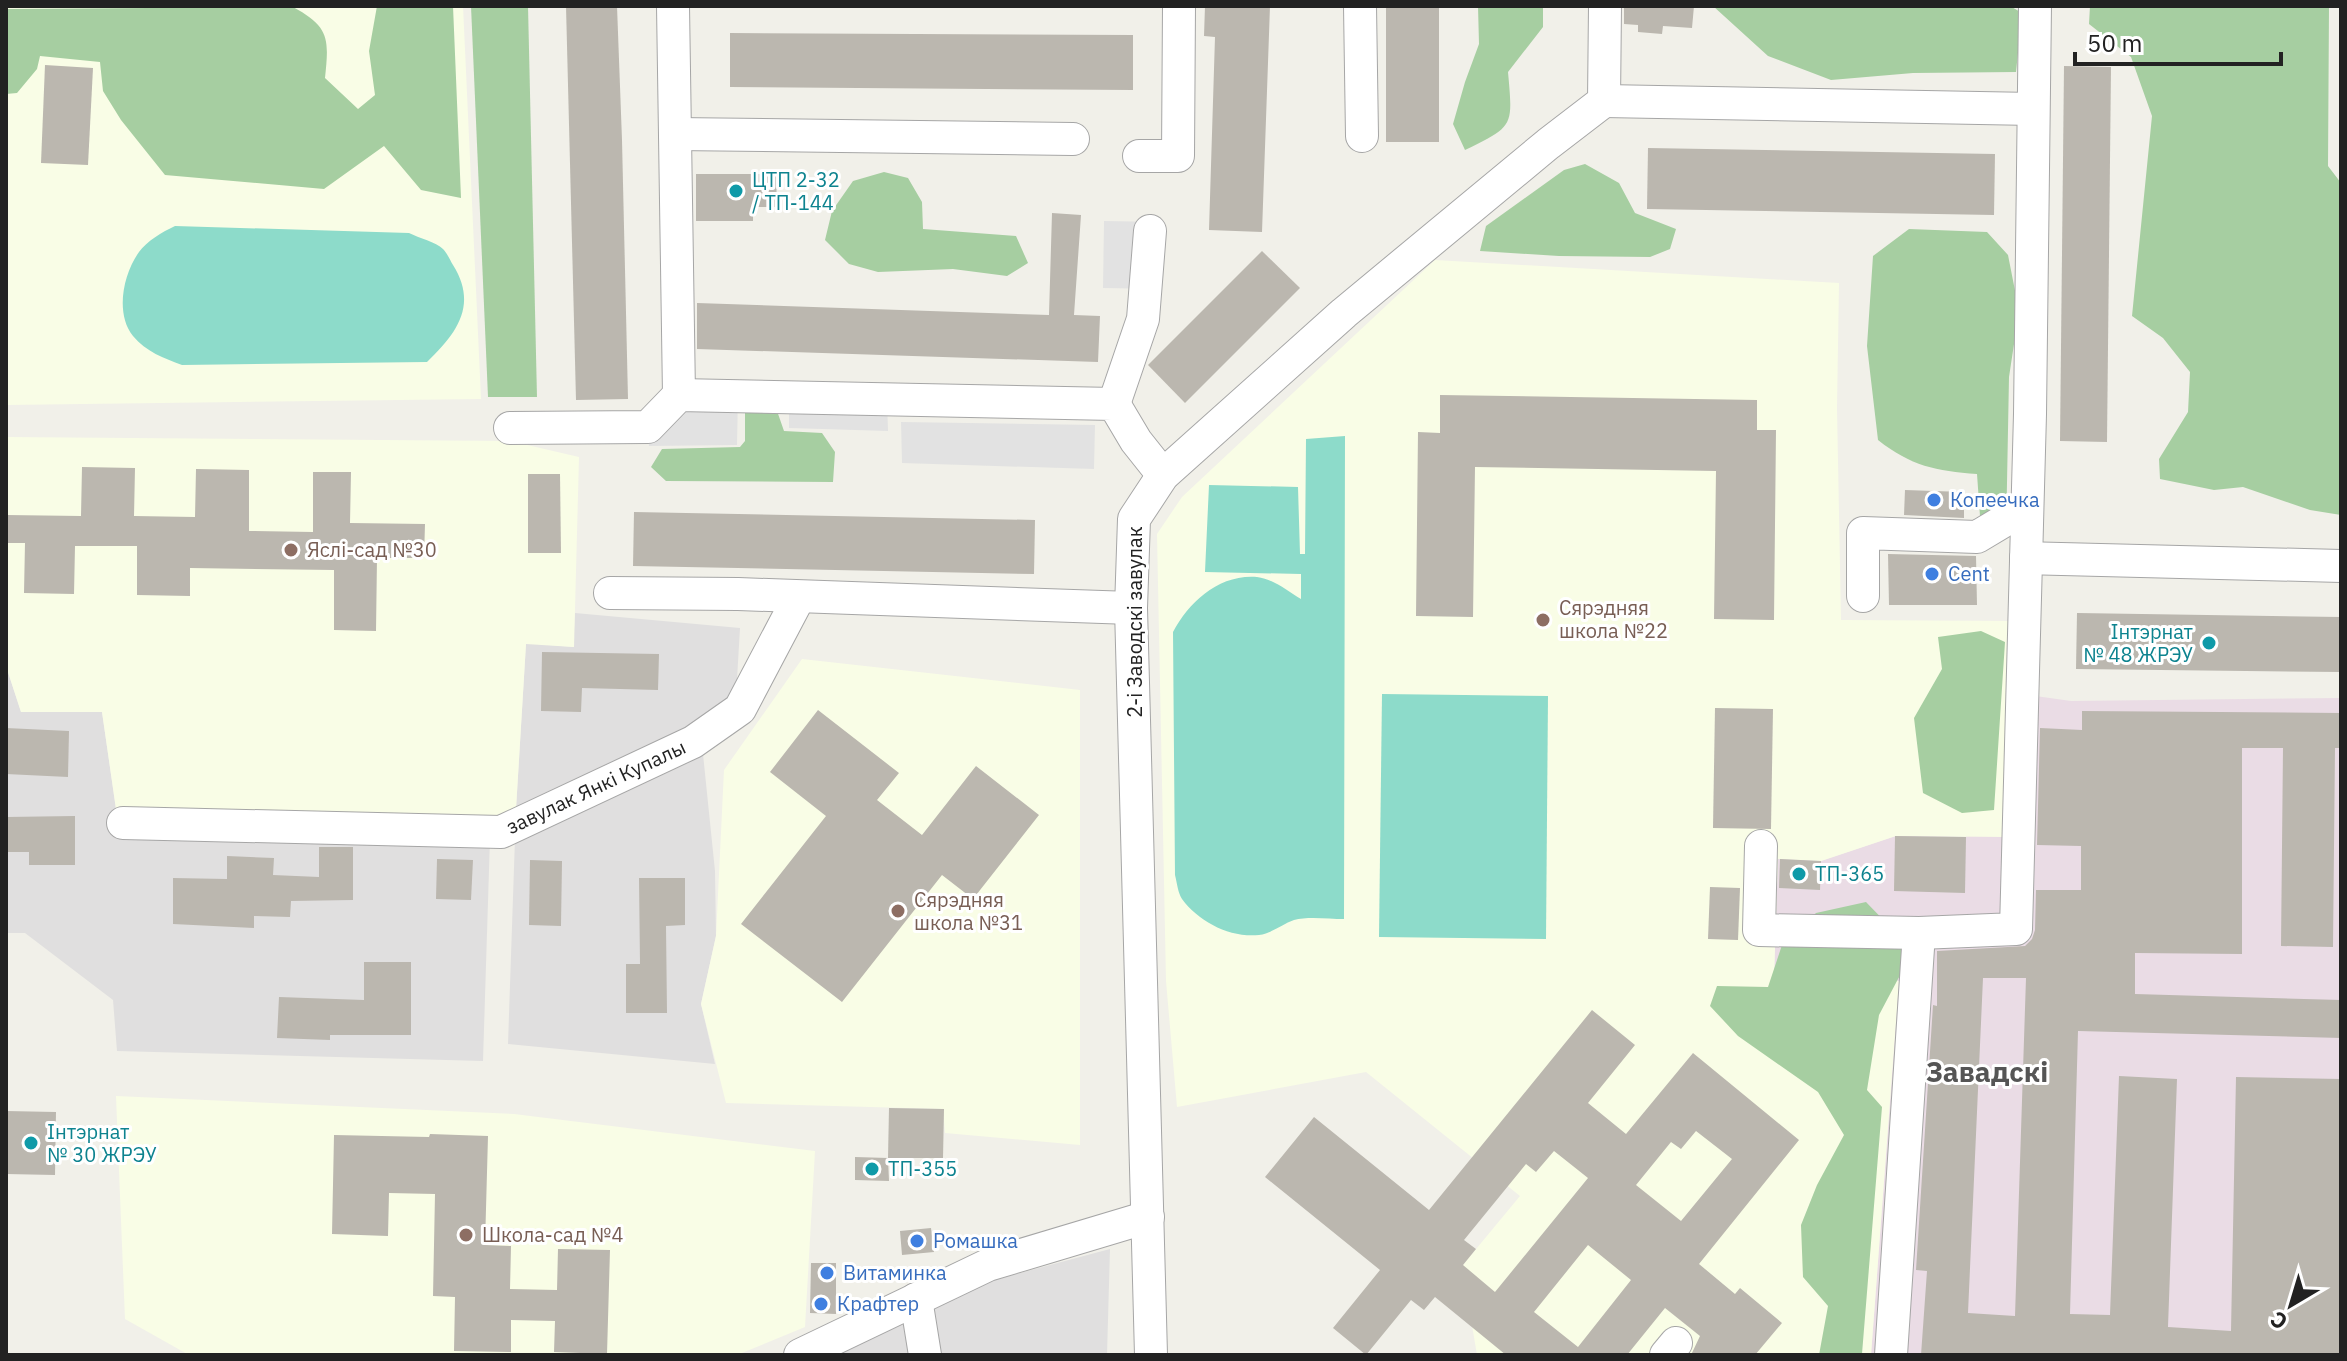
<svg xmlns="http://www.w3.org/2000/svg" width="2347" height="1361" viewBox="0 0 2347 1361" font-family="'IBM Plex Sans',sans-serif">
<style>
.residential{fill:#e0dfdf}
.industrial{fill:#eadce5}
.education{fill:#f9fde6}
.forest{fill:#a6cea1}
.pitch{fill:#8ddbca}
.parking{fill:#e2e2e2}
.building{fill:#bbb7af;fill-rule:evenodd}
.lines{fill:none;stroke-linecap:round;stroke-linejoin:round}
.minor-casing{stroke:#a6a6a6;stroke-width:34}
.minor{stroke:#fff;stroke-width:32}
.culture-dot{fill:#0f9aa8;stroke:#fff;stroke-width:3}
.shop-dot{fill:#3f7fe0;stroke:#fff;stroke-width:3}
.education-dot{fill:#8d6e63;stroke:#fff;stroke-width:3}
.labels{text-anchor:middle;stroke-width:6;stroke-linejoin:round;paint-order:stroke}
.culture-label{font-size:20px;fill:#0d838f;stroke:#fff;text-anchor:start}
.shop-label{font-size:20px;fill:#366cbe;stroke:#fff;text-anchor:start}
.education-label{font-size:20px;fill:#785e54;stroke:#fff;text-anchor:start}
.street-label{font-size:20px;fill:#222;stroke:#fff}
.district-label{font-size:28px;font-weight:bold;fill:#555;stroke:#fff}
</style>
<rect width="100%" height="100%" fill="#f1f0e9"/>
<g class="residential">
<polygon points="575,613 740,628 734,731 703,754 715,871 716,936 701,1004 715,1064 508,1044 516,809 526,643 573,647"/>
<polygon points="6,666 21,712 102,712 117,816 490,838 483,1061 117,1051 113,1000 25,933 6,933"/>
<polygon points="1110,1249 1107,1355 827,1355 990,1281"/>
</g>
<polygon class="industrial" points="2015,693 2071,701 2341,698 2341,1355 1871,1355 1899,981 1863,978 1774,978 1778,859 1821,861 1895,836 1966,837"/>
<g class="education">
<polygon points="6,6 463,6 481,399 6,405"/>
<polygon points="1435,260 1839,283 1837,408 1841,620 2014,621 2007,837 1896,836 1821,861 1778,859 1774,978 1863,978 1899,981 1871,1355 1477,1355 1462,1266 1520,1196 1366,1072 1177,1107 1166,981 1157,534 1182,497"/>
<polygon points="6,437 510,441 579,457 574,647 526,644 516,809 470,829 117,816 102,712 21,712 6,666"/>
<polygon points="802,659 1080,690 1080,1145 945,1133 943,1109 726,1103 701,1004 716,936 724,770"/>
<polygon points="116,1096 514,1114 815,1151 805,1327 737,1355 189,1355 125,1319"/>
</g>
<g class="forest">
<path d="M377 6H453L461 198 421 190 384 146 324 189 165 175 121 120 103 91 100 62 40 56 37 69 17 93 6 94V9L293 7C330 27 329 39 325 78L358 109 375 95 369 51Z"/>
<polygon points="471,6 528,6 537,397 488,397"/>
<path d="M1478 6H1543V27L1508 72C1513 127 1514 126 1465 150L1453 124 1465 82 1479 44Z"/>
<polygon points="1713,6 2010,6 2022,13 2016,72 1913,73 1831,80 1768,56"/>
<polygon points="2090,6 2329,6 2328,166 2341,183 2341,515 2310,510 2243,487 2214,490 2160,479 2159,459 2188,412 2190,372 2163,338 2132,316 2152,116 2131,57 2089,24"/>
<polygon points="1585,164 1619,183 1635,213 1676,229 1670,249 1650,257 1559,256 1480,251 1486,226 1564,170"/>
<polygon points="884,172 908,178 922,202 923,229 1016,236 1028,263 1007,276 953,269 878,272 849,264 825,240 832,211 853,181"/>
<path d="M1909 229 1987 232 2008 255 2019 311 2009 377 2006 536 1981 530 1977 474C1936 471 1911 466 1878 440L1867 346 1873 256Z"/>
<polygon points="776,408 784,431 822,433 835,452 833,482 666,481 651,467 662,449 740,447 745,441 745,409"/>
<polygon points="1981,631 2005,642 1994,810 1962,813 1923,793 1914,718 1942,669 1938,637"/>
<polygon points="1866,902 1896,933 1907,962 1879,1015 1867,1090 1882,1107 1862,1354 1819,1355 1828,1306 1803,1277 1801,1225 1817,1185 1844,1135 1818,1092 1738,1036 1710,1006 1717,986 1768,987 1783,942 1816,913"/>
</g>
<g class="pitch">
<path d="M175 226 409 233C419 238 436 242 443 249 447 253 450 260 453 265 478 305 457 333 427 362L182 365C164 358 146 352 133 336 115 314 123 274 139 252 147 241 162 232 175 226Z"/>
<path d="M1345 436 1344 919C1329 919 1308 916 1294 920 1282 924 1273 933 1259 935 1230 938 1199 922 1182 899 1178 893 1177 883 1175 875L1173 632C1189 602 1219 574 1257 577 1274 579 1287 591 1301 599V574L1205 572 1209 485 1298 487 1300 554H1305L1306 439Z"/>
<polygon points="1382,694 1548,696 1546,939 1379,937"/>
</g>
<g class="parking">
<polygon points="1104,221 1163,222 1162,289 1103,288"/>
<polygon points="679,395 738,396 737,445 649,446 648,427"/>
<polygon points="789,397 887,399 888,431 789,428"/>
<polygon points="901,422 1095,425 1094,469 902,463"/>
</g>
<g class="building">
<polygon points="566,6 617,6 622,140 628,399 576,400"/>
<polygon points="1205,6 1270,6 1262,232 1209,230 1215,37 1204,36"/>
<rect x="1386" y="6" width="53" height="136"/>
<polygon points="1624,6 1694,6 1692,28 1663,26 1662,34 1638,32 1638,25 1624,24"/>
<polygon points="730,33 1133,35 1133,90 730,87"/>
<polygon points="45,65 93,68 88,165 41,163"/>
<polygon points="2064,66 2111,67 2107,442 2060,441"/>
<polygon points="1648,148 1995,154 1994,215 1647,209"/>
<polygon points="696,174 776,174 777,207 753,207 753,221 696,221"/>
<polygon points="1052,213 1081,215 1074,315 1100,316 1098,362 697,349 697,303 1049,315"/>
<polygon points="1262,251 1300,288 1185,403 1148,365"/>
<polygon points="1440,395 1757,400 1757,430 1776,430 1774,620 1714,619 1716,471 1475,467 1473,617 1416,616 1418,432 1440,433"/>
<polygon points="82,467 135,468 134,516 195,517 196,469 249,470 249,531 313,532 313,472 351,472 350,523 425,524 424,558 377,558 376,631 334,630 334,570 190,568 190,596 137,595 137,546 75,546 74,594 24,593 25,543 6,543 6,515 81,516"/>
<polygon points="528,474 560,474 561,553 528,553"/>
<polygon points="1905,490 1964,492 1964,518 1904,515"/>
<polygon points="634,512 1035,520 1034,574 633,566"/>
<polygon points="1888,554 1976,556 1977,605 1889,605"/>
<polygon points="2077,613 2341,617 2341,672 2076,669"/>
<polygon points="542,652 659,654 658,690 582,688 581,712 541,711"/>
<polygon points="1715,708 1773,709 1771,829 1713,828"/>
<polygon points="818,710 899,773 877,800 922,835 976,766 1039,815 973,899 942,875 842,1002 741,924 826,816 770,772"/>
<path d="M2082 711 2341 713V748H2335L2333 947 2281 946 2283 748H2242V954L2135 953V994L2341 1000V1038L2078 1031 2070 1314 2110 1315 2119 1076 2177 1079 2168 1327 2231 1331 2236 1077 2341 1079V1355H1921L1927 1271 1916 1270 1933 1005 1937 1006V951L2025 946 2032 939 2035 930 2036 890H2081V846L2037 845 2040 728 2082 730ZM1983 978H2026L2015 1316 1968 1313Z"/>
<polygon points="6,728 69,731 68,777 6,774"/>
<polygon points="75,816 75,865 29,865 29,852 6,852 6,817"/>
<polygon points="1895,836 1966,837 1965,893 1894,891"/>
<polygon points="319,847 353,847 353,900 291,901 290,917 254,916 254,928 173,924 173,878 227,879 227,856 274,858 273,875 319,877"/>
<polygon points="437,859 473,860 471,900 436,899"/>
<polygon points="1780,859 1821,861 1820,890 1779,888"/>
<polygon points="530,860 562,861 561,926 529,925"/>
<polygon points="639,878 685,878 685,925 666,926 667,1013 626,1013 626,964 640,964"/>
<polygon points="1710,887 1740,888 1738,940 1708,939"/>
<polygon points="364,962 411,962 411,1035 330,1035 330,1040 277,1038 279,997 364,1000"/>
<path d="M1592 1010 1635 1045 1588 1103 1626 1134 1693 1053 1799 1140 1699 1264 1735 1294 1740 1288 1782 1323 1755 1355H1691L1700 1336 1665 1308 1627 1355H1506L1435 1297 1424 1310 1411 1300 1366 1355 1333 1328 1380 1270 1265 1177 1314 1117 1429 1210ZM1696 1131 1732 1159 1681 1221 1636 1185 1671 1142 1681 1149ZM1554 1151 1588 1178 1495 1292 1463 1265 1476 1249 1464 1240 1526 1164 1536 1172ZM1588 1245 1631 1280 1578 1347 1534 1312Z"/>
<polygon points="889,1108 944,1109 943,1158 888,1158"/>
<polygon points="6,1111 56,1112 55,1175 6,1174"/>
<polygon points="430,1134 488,1136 485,1245 511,1246 510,1289 557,1290 558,1249 610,1250 607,1354 554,1352 555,1321 511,1320 511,1352 454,1351 455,1297 433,1296 435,1194 389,1193 388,1236 332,1234 334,1135 429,1137"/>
<polygon points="855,1157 888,1158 889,1181 855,1180"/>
<polygon points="931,1228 934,1252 902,1255 900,1231"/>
<polygon points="811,1263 836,1263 836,1314 810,1313"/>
</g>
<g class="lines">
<defs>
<g id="minor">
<polyline points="673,6 679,395"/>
<polyline points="1360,6 1362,136"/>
<polyline points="1604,101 2033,109"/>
<polyline points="675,134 1073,139"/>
<polyline points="1139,156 1178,156 1179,6"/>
<polyline points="1114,404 1143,319 1150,231"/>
<polyline points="510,428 648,427 679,395 1114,404 1136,441 1163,475"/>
<polyline points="2026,558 2341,566"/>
<polyline points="610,593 738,594 1131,608"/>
<polyline points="1863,596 1863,533 1977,537 2027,507"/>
<polyline points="123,823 501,832 693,742 740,709 799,597"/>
<polyline points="1761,846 1759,930 1919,933 2016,929 2030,414 2035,6"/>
<polyline points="916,1299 925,1355"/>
<polyline points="800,1355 988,1265 1148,1217"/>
<polyline points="1151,1355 1131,608 1134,519 1163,475 1344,313 1548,144 1604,101 1605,6"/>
<polyline points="1666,1355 1676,1343"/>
<polyline points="1891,1355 1919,933"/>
</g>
</defs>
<use href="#minor" class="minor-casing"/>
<use href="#minor" class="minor"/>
</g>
<g class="culture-dot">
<circle cx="736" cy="191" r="8"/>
<circle cx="2209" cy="643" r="8"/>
<circle cx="1799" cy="874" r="8"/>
<circle cx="31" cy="1143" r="8"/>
<circle cx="872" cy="1169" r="8"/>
</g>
<g class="shop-dot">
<circle cx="1934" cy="500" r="8"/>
<circle cx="1932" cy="574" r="8"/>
<circle cx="917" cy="1241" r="8"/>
<circle cx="827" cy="1273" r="8"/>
<circle cx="821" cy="1304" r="8"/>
</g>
<g class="education-dot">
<circle cx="291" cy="550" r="8"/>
<circle cx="1543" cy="620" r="8"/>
<circle cx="898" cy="911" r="8"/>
<circle cx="466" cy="1235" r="8"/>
</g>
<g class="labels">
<g class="culture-label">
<text x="752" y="187">ЦТП 2-32<tspan x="752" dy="23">/ ТП-144</tspan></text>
<text x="2193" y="639" text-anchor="end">Інтэрнат<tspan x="2193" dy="23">№ 48 ЖРЭУ</tspan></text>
<text x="1815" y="881">ТП-365</text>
<text x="47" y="1139">Інтэрнат<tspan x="47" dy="23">№ 30 ЖРЭУ</tspan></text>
<text x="888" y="1176">ТП-355</text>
</g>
<g class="shop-label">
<text x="1950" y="507">Копеечка</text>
<text x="1948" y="581">Cent</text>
<text x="933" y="1248">Ромашка</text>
<text x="843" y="1280">Витаминка</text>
<text x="837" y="1311">Крафтер</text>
</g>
<g class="education-label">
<text x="307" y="557">Яслі-сад №30</text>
<text x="1559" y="615">Сярэдняя<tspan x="1559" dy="23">школа №22</tspan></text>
<text x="914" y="907">Сярэдняя<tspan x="914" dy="23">школа №31</tspan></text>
<text x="482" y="1242">Школа-сад №4</text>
</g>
<g class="street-label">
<text transform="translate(1135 622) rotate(-90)" y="7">2-і Заводскі завулак</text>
<text transform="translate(596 787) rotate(-25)" y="7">завулак Янкі Купалы</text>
</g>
<g class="district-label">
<text x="1987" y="1082">Завадскі</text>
</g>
</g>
<rect width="2347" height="1361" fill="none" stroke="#222222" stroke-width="16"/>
<g transform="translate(2291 1305) rotate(218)" stroke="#ffffff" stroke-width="6" paint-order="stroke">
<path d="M0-6L14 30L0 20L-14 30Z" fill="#222222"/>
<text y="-12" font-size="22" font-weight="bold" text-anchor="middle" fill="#222222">С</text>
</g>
<path d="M2075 52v12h206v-12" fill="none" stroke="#222222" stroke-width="4"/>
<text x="2087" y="52" font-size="24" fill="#222222" stroke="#ffffff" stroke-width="6" paint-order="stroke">50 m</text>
</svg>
